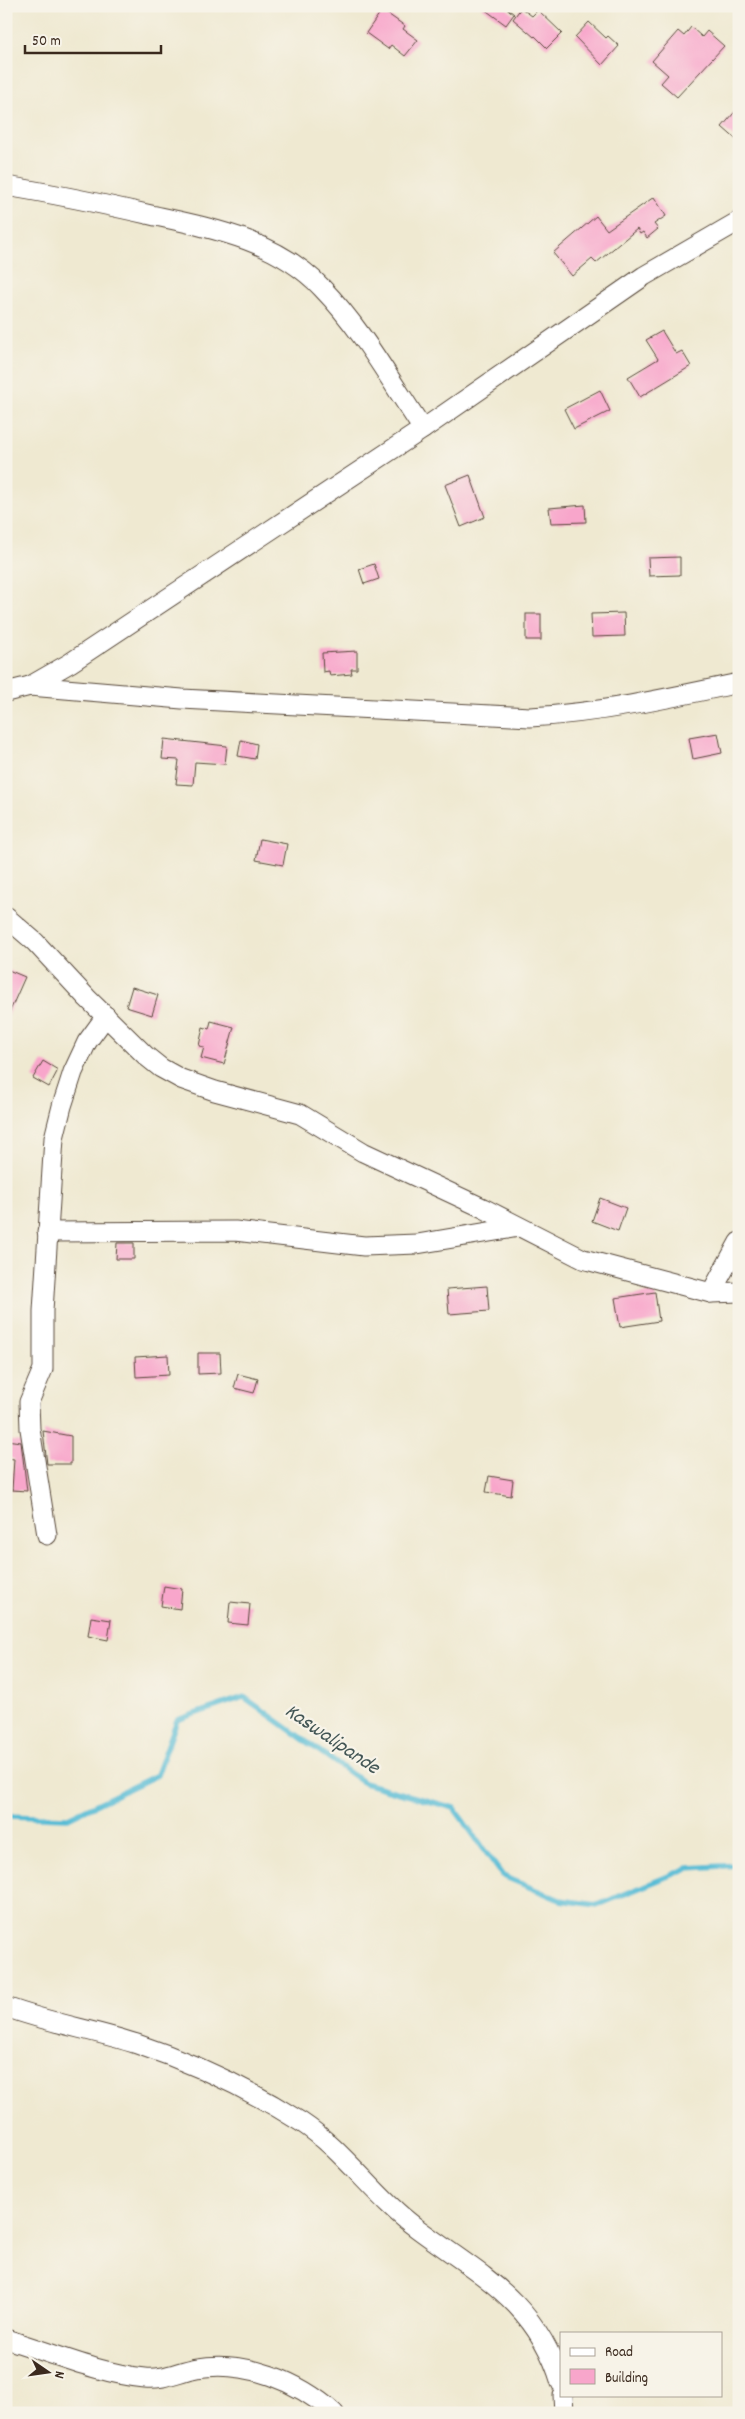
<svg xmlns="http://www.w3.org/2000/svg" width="745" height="2419" viewBox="0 0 745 2419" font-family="Dekko,sans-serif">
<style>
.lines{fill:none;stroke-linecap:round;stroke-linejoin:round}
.stream{stroke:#57bcd5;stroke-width:5.5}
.building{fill:#f8a6cb}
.minor-casing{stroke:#564739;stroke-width:21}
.minor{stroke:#fff;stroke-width:19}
.labels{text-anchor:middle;stroke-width:4.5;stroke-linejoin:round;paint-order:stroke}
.water-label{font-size:21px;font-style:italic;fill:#435655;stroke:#f7f3e8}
</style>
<rect width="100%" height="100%" fill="#f7f3e8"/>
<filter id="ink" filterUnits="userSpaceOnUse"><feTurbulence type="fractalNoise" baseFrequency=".02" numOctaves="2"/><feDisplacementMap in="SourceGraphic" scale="10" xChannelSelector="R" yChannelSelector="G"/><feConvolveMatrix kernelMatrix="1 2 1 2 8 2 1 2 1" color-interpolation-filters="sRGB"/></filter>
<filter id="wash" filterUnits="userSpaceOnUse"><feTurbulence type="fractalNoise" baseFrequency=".0096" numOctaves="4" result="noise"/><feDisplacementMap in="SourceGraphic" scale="20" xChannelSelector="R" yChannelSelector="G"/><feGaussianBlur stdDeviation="1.12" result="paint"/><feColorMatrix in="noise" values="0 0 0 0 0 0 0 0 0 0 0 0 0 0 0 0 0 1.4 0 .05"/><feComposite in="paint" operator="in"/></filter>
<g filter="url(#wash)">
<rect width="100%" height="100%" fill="#efe9d1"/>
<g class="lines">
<polyline class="stream" points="6,1816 68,1818 157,1775 177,1720 244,1697 364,1783 454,1808 503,1876 560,1900 598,1905 688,1868 739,1865"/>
</g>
<g id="blocks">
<g class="building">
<polygon points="480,6 504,6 514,14 506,25"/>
<polygon points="521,8 532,16 538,10 562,33 547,48 535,36 534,37 513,19"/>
<polygon points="382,10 405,26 403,29 418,40 405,56 391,45 388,49 366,33"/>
<polygon points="589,22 606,38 608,36 619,46 602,65 575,37"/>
<polygon points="691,27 702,37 707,31 724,46 677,97 661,83 668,75 652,61 678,31 684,36"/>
<polygon points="739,107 739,142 722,127"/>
<polygon points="654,197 666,216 654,224 658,229 647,238 643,232 640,234 637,229 596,263 592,259 572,276 553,253 596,216 607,230"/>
<polygon points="662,331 676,354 682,351 691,366 640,397 628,377 658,359 646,340"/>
<polygon points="600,390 610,411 574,429 564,409"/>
<polygon points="470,475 485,517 461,527 445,485"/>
<polygon points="585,505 586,522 551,523 549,508"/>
<polygon points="680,557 680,575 649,576 648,558"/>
<polygon points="374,564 379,579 364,584 359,569"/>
<polygon points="624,613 625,636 592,637 591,614"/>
<rect x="526" y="614" width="15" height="26"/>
<polygon points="357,651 357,669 351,669 352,674 330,676 329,671 323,672 322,653"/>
<polygon points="718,733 722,753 693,759 689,738"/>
<polygon points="164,739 227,746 225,764 195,762 193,785 176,784 179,760 162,759"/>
<polygon points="241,740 257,744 255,759 238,756"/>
<polygon points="260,839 287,844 283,865 256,860"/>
<polygon points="6,969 25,977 6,1020"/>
<polygon points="132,987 158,995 152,1015 126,1007"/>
<polygon points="211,1021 234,1027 224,1064 201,1058 204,1047 199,1046 203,1027 209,1029"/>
<polygon points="43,1061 58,1070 49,1087 33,1078"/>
<polygon points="600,1198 626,1208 618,1231 592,1221"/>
<polygon points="117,1243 134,1243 134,1259 116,1259"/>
<polygon points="487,1286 489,1311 449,1314 447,1289"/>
<polygon points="655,1292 659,1321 620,1327 615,1298"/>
<polygon points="198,1353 220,1353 221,1373 198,1374"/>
<polygon points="168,1355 169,1375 136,1377 135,1357"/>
<polygon points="238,1374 258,1379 254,1393 234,1388"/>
<polygon points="43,1431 71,1436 71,1464 47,1464"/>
<polygon points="6,1440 21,1442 27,1491 12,1490 14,1459 6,1458"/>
<polygon points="489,1476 513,1480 511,1496 486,1492"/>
<polygon points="164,1586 182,1589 180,1609 161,1606"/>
<polygon points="230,1602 250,1604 248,1625 228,1623"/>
<polygon points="91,1617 111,1620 108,1640 88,1636"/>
</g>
</g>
</g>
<g filter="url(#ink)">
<use href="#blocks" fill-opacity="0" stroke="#564739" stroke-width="1"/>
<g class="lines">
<defs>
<g id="minor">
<path d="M6 186C55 194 103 204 151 215 211 228 277 240 322 288 362 329 391 382 423 429"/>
<path d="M30 686 182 699 530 717C601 713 669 698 739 683"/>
<polyline points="6,692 30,686 70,663 423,429 644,276 739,221"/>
<polyline points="6,917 35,942 87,998 146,1056 161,1068 181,1079 215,1091 300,1114 363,1152 483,1208 583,1259 711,1293 739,1292"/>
<polyline points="47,1232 235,1231 364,1246 417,1244 519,1227"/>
<polyline points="711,1293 739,1242"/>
<polyline points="47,1535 30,1429 29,1402 43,1369 43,1311 54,1138 62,1106 73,1072 87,1042 106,1016"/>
<path d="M6 2007C49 2023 94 2030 137 2044 194 2063 251 2090 301 2122 345 2151 375 2198 418 2229 480 2275 537 2302 561 2383"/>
<path d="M6 2339C52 2353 98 2373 145 2378 164 2380 179 2371 197 2368 246 2360 298 2381 334 2413"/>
<polyline points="563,2395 564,2413"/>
</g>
</defs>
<use href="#minor" class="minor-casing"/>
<use href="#minor" class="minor"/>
</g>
</g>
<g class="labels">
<g class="water-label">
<text transform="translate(333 1738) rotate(34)" y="7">Kaswalipande</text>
</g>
</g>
<rect width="745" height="2419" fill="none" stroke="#f7f3e8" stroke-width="25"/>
<rect x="560" y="2332" width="162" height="65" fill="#f7f3e8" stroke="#aca397"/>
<rect x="570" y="2348" width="25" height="8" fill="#ffffff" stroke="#aca397"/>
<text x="605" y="2356" font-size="15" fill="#3b2a1e">Road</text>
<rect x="570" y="2369" width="25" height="15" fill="#f8a6cb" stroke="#aca397"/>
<text x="605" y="2382" font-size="15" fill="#3b2a1e">Building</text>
<g transform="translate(48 2372) rotate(103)" stroke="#f7f3e8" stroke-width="4" paint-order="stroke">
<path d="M0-4L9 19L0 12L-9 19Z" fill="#3b2a1e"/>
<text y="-8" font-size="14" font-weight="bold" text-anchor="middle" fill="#3b2a1e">N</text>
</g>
<path d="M25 45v8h136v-8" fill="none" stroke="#3b2a1e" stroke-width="2.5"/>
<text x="32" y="45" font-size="15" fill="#3b2a1e" stroke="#f7f3e8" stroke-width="4" paint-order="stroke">50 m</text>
</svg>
